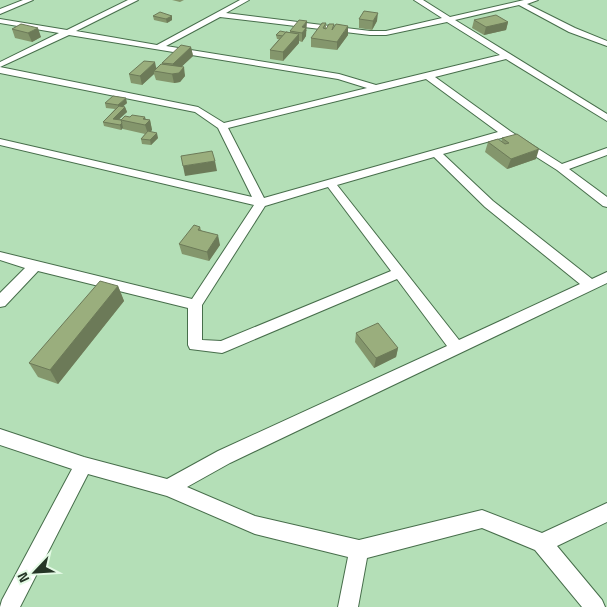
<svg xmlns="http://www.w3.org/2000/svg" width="607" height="607" viewBox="0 0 607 607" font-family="'Titillium Web',sans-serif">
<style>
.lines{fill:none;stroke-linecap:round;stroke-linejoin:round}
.minor-casing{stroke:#476e4b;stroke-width:2}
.minor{fill:#fff;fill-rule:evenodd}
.wall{fill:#84966c}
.shaded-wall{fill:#6c7a58}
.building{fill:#9aae7d;stroke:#6c7a58}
</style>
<rect width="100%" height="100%" fill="#b4dfb7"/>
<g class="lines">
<defs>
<g id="minor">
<polygon points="23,0 33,0 0,14 0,9"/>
<path d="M128 0H138L76 31 157 45 240 0H249L226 13 370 31H386L442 18 414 0H423L450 17 524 0H538L527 4 575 28 607 41V46L569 32 519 5 455 20 607 114V121L506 59 435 77 510 131 562 164 607 148V155L569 169 607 197V207L603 206 557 170 505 137 443 154 493 201 592 279 607 272V283L230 463 187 487 255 516 359 540 482 510 542 533 607 503V522L557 546 602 600 605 607H582L535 550 482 528 367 558 358 607H338L348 557 255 534 167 496 88 474 20 607H0L2 600 72 469 0 445V429L84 457 167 479 218 451 447 346 397 279 227 351 222 353 190 349 188 345V308L38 271 5 306 0 307V293L25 268 0 260V252L192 299 254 205 0 145V139L252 197 218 128 195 112 0 73V62L59 33 0 23V19L67 30ZM220 17 370 35H386L447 22 500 55 376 85 339 74 166 46ZM69 35 338 79 367 88 224 123 198 107 0 67ZM426 79 498 132 264 198 228 128ZM434 157 485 207 580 284 459 340 337 185ZM328 187 391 271 221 341 202 340V305L265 206Z"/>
</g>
</defs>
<use href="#minor" class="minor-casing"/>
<use href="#minor" class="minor"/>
</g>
<g class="wall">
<polygon points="172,0 184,0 180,2"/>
<polygon points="153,16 172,16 172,20 167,23 154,20"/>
<polygon points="359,19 377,21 372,30 359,28"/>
<polygon points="474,20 508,22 506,30 484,35 472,28"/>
<polygon points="326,23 326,28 334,27 348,35 337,50 311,47 311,38"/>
<polygon points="21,24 41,37 32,42 15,38 12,29"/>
<polygon points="307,30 306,31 306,36 302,42 299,41 299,43 283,61 270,59 270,50 279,39 277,39 276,35 290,33 290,31"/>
<polygon points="191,47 193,56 182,66 185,76 180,82 174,83 156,80 154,74 142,85 131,83 129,74 156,68 162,64 162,63"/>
<polygon points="105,103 127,103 123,106 125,107 127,112 119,119 146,119 150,120 152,130 150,132 158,138 151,145 142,144 141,139 145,134 123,129 123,128 121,130 104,126 103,122 115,109 106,108"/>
<polygon points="502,138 536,159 507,169 485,152 488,142 501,142"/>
<polygon points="200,227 201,230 220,245 209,261 182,254 179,244"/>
<polygon points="118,286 124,301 58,384 38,377 29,363"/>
<polygon points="356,333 398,348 396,357 374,368 355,342"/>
</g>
<g class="shaded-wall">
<polygon points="378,13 377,21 372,30 373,21"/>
<polygon points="172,16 172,20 167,23 166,19"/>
<polygon points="307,21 306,36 302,42 302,27"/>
<polygon points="508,22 506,30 484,35 486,27"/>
<polygon points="348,26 348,35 337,50 337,42"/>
<polygon points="38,28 41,37 32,42 28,33"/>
<polygon points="299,34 299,43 283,61 283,52"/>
<polygon points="191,47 193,56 175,73 184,67 185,76 180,82 174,83 172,74 175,73 173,64"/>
<polygon points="155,62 157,72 154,71 154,74 142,85 140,76"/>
<polygon points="126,98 127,103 119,110 118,105"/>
<polygon points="125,107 127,112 114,124 113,119"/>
<polygon points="145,117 147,123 150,120 152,130 148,134 143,119"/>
<polygon points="122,123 123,128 121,130 120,125"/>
<polygon points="157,133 158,138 151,145 150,140"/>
<polygon points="539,149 536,159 507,169 511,159"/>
<polygon points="215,161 217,171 185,176 183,166"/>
<polygon points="218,235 220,245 209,261 207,252"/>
<polygon points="118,286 124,301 58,384 50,370"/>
<polygon points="398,348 396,357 374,368 376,358"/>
</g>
<g class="building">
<polygon points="364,11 378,13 373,21 359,19"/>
<polygon points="160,12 172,16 166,19 153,16"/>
<polygon points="496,15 508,22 486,27 474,20"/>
<polygon points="299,20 307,21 302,27 306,28 302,33 290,31"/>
<polygon points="322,23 326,23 323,28 326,29 329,24 334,24 332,30 336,24 348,26 337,42 311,38"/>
<polygon points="21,24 38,28 28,33 12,29"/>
<polygon points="280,31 290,33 286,32 283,36 276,35"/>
<polygon points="286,32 299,34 283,52 270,50"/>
<polygon points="181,45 191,47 173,64 162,63"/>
<polygon points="144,61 155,62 140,76 129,74"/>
<polygon points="161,64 184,67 179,73 172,74 154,71"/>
<polygon points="113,96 126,98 118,105 105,103"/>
<polygon points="119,106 125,107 113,119 121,120 122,123 120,125 103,122"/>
<polygon points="132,115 145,117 143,119 150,120 145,125 121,120 125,116 130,117"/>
<polygon points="148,131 157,133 150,140 141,139"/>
<polygon points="517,134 539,149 511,159 488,142 498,139 505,144 509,143 502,138"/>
<polygon points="212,151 215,161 183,166 181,156"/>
<polygon points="194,225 200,227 198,230 218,235 207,252 179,244"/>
<polygon points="100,281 118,286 50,370 29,363"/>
<polygon points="378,323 398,348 376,358 356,333"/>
</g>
<g transform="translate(35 572) rotate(245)" stroke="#e4fae5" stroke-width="4" paint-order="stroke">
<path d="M0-4L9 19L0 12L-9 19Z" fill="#253626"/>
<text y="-8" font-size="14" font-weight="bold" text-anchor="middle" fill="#253626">N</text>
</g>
</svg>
